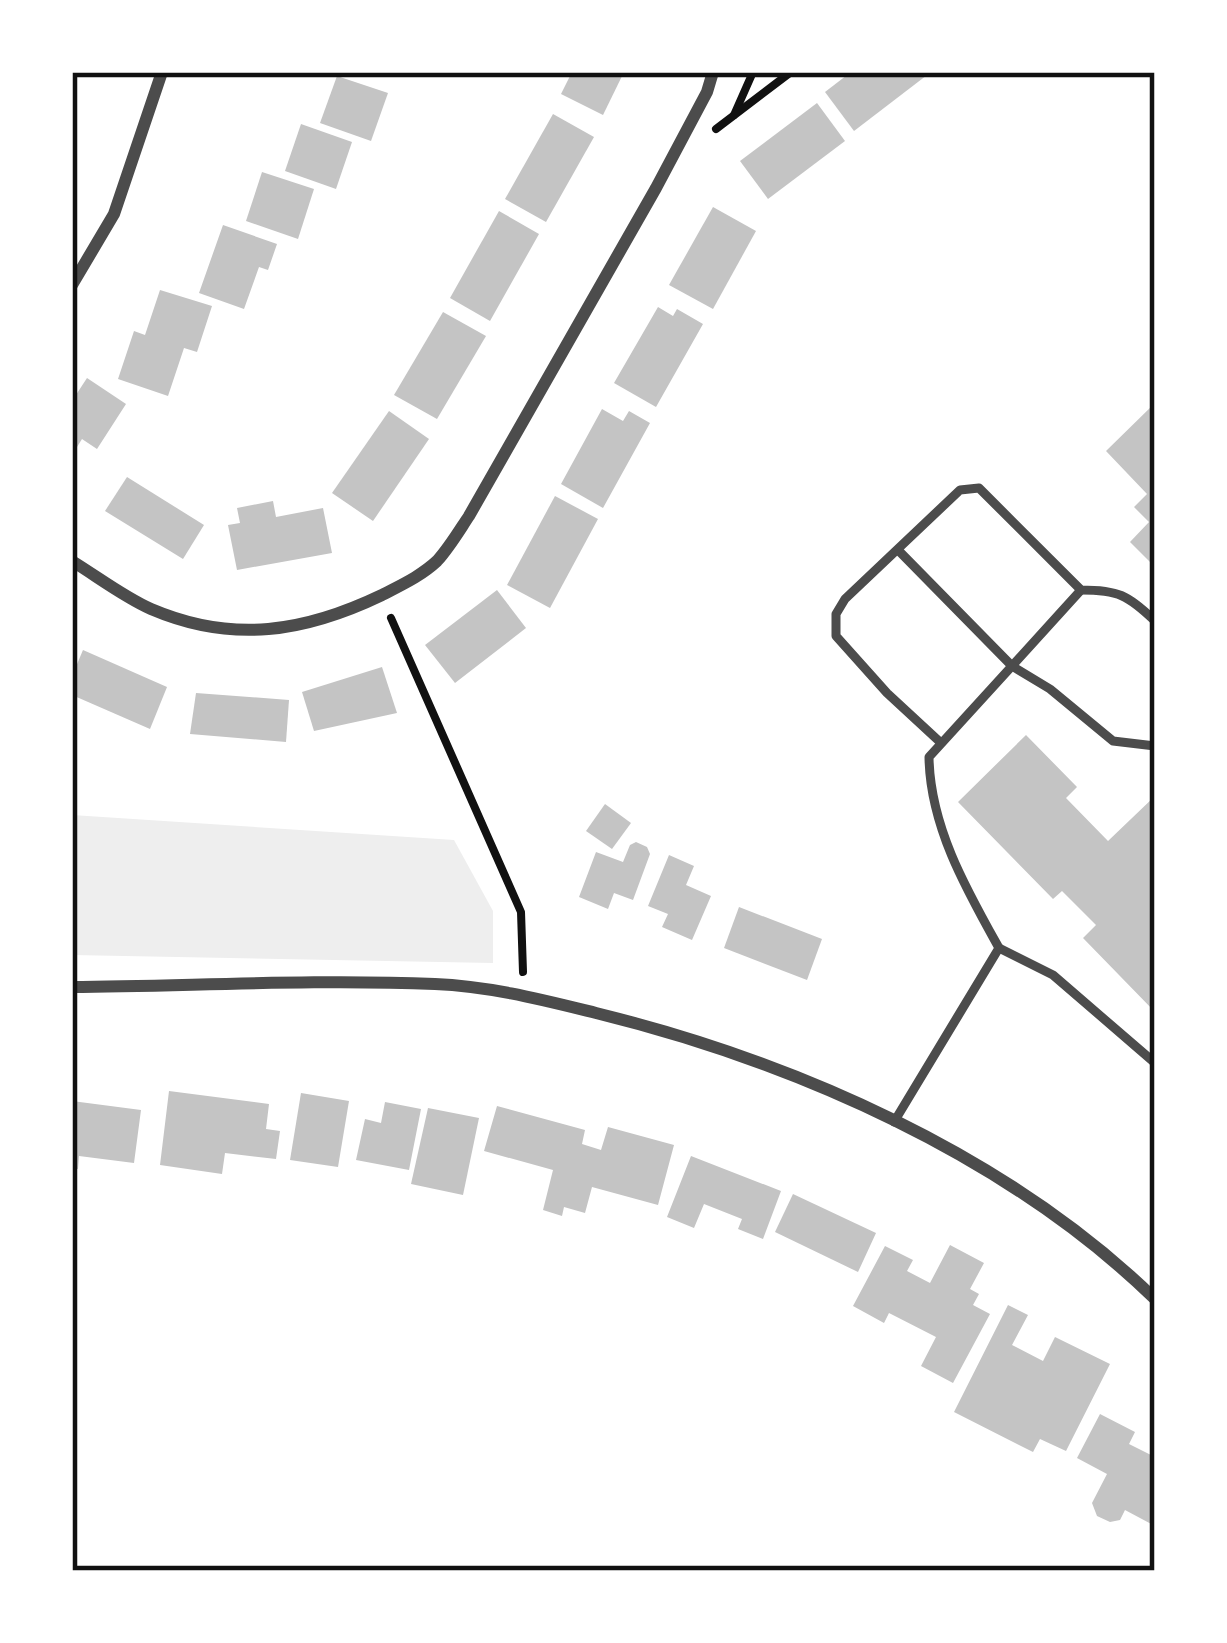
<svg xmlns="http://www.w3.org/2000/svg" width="1227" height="1643" viewBox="0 0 1227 1643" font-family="Poppins,sans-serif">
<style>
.green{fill:#eee}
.building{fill:#c4c4c4}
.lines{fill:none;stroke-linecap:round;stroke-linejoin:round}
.path{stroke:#111;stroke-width:8}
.service{stroke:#4c4c4c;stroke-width:9}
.minor{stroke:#4c4c4c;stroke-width:12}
.neatline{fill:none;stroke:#111;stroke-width:4.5}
</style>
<rect width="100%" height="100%" fill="#fff"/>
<polygon class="green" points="72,815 454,840 493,911 493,963 72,955"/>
<g class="building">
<polygon points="572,72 624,72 603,115 561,94"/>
<polygon points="851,72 931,72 854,131 825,92"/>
<polygon points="337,76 388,93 371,141 320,123"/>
<polygon points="817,103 845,141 768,199 740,161"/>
<polygon points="553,114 594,137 546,222 505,199"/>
<polygon points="301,124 352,142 336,189 285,171"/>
<polygon points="262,172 314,189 298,239 246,221"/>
<polygon points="713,207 756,231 713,309 669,285"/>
<polygon points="499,211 539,234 490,321 450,298"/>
<polygon points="223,225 277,244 268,270 259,267 244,309 199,293"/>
<polygon points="160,290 212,306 197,352 184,348 168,396 118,379 134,331 145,335"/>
<polygon points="658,307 673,316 677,309 703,324 656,407 614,383"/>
<polygon points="443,312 486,336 437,419 394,395"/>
<polygon points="87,378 126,404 97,449 82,439 72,455 72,401"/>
<polygon points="1155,403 1155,567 1130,542 1149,522 1134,507 1147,494 1106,451"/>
<polygon points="602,409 623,421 629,411 650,423 603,508 561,484"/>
<polygon points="389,411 429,439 373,521 332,493"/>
<polygon points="127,477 204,525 183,559 105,511"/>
<polygon points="555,496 598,519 550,608 507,585"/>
<polygon points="273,501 276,517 323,508 332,553 237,570 228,525 240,523 237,508"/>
<polygon points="497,590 526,628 455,683 425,645"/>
<polygon points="83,650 167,687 150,729 72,695 72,676"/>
<polygon points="382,667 397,713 314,731 302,692"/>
<polygon points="196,693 289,700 286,742 190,734"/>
<polygon points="1026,735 1077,787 1066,798 1108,841 1155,796 1155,1012 1083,938 1096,925 1062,891 1053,899 958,802"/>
<polygon points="605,804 631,823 612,849 586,831"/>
<polygon points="636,842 647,847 650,854 633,900 614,893 608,909 579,897 596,852 623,862 630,845"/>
<polygon points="669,855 694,866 686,885 711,896 692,940 662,927 668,914 648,906"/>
<polygon points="739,907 822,939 807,980 724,948"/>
<polygon points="169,1091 269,1104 266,1129 280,1131 276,1159 225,1153 222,1174 160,1165"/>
<polygon points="301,1093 349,1101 338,1167 290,1160"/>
<polygon points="72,1101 141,1110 134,1163 79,1156 78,1169 72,1168"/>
<polygon points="385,1102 421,1109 409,1170 356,1160 365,1119 381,1123"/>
<polygon points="497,1106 585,1130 582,1144 601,1150 608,1127 674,1145 658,1205 592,1187 585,1213 564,1207 562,1216 543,1210 553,1170 484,1151"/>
<polygon points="428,1108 479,1118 463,1195 411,1184"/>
<polygon points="691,1156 781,1191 763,1239 738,1229 742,1219 704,1204 694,1228 667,1217"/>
<polygon points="793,1194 876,1233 858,1272 775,1232"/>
<polygon points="950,1245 984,1263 970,1289 979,1294 973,1305 990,1314 953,1383 921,1366 936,1337 889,1313 884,1323 853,1306 885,1246 913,1260 907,1271 930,1283"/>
<polygon points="1008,1305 1028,1315 1012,1345 1043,1361 1055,1337 1110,1364 1066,1451 1040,1439 1033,1452 954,1412"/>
<polygon points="1100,1414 1135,1432 1129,1444 1155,1457 1155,1526 1125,1510 1120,1520 1110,1522 1097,1516 1092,1503 1107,1474 1077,1458"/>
</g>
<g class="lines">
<g class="path">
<polyline points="734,115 753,72"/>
<polyline points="716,129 791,72"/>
<polyline points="391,618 521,912 523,972"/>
</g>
<g class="service">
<polyline points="898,550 1012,666 1081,590"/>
<path d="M940 742 887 693 836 636V614L845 599 960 490 979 488 1081 590C1118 590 1128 595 1155 621"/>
<polyline points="999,948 1053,975 1155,1063"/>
<path d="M894 1122 999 948C966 889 930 826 929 757L1012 666 1050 689 1113 741 1155 746"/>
</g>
<g class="minor">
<polyline points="72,285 114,214 162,72"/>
<path d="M72 561C98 577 124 597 151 609 233 644 305 632 382 595 401 585 421 576 437 561 449 548 459 531 469 516L656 188 707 92 713 72"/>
<path d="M72 987C192 986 315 979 435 984 489 986 543 1000 596 1013 795 1062 1007 1155 1155 1299"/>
</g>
</g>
<rect width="1227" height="1643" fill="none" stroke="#ffffff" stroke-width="150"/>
<rect x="75" y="75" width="1077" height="1493" class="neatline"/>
</svg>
